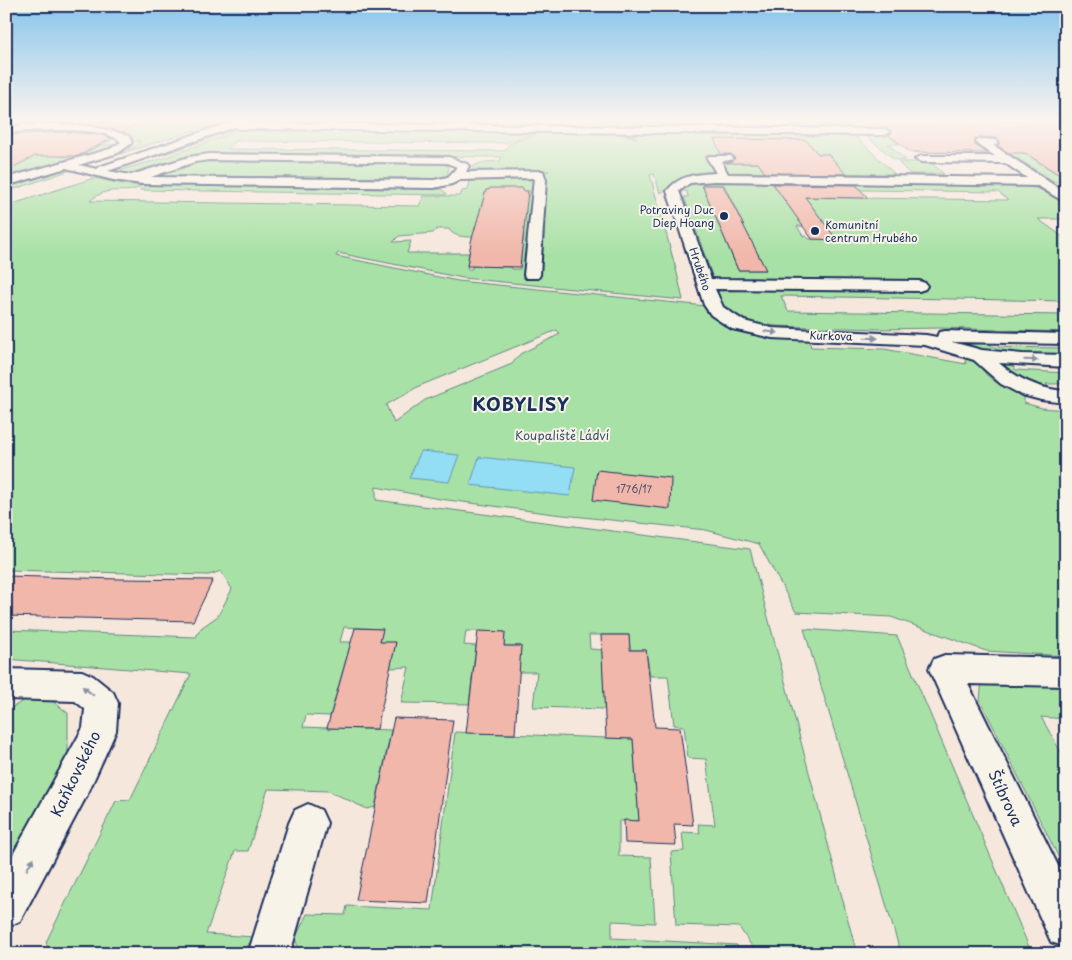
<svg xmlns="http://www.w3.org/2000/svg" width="1072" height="960" viewBox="0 0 1072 960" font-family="'Playpen Sans',sans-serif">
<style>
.green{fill:#a8e1a5;stroke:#628882;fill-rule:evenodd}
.water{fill:#93ddf5;stroke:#6397b9}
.building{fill:#f1b7aa;stroke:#1b2f5e}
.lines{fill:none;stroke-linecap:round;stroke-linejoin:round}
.minor-casing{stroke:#1b2f5e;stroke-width:4}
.minor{fill:#f7f3e8;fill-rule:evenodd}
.oneway{fill:#8991a3}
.poi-dot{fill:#1b2f5e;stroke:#f7f3e8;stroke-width:2}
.labels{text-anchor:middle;stroke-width:4;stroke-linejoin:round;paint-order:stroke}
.number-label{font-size:10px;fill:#505171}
.far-poi-label{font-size:11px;fill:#1b2f5e;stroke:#f7f3e8;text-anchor:end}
.far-street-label{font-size:11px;fill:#1b2f5e;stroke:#f7f3e8}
.park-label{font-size:12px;fill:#37536c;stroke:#f7f3e8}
.near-street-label{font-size:15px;fill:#1b2f5e;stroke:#f7f3e8}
.district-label{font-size:18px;font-weight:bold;letter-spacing:1px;fill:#1b2f5e;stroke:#f7f3e8}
</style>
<rect width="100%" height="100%" fill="#f6e7dc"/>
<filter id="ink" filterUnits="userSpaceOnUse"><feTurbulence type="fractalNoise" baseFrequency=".02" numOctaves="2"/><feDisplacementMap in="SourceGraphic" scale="10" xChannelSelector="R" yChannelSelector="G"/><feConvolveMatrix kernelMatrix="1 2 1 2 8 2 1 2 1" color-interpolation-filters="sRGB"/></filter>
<g filter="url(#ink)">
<g class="green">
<path d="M26 121 101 123 104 121H130L108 128 121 132 129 125 141 121H243L232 125 217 123 85 165V162C95 158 106 153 116 151 126 150 134 150 140 141H133V137L124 132 108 136 69 131H20L31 125 6 126V122L21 123Z"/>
<polygon points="249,121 521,121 540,122 540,124 494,124 491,127 249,125 245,123"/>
<polygon points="583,121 679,121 681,125 761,125 786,127 754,128 793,129 787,121 868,121 879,130 583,128"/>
<polygon points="242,127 172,152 124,166 121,165 232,128"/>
<path d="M248 127 544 130 505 143 236 141 227 149 505 151 509 144 545 131H606L637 138 618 132 855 136 895 174 718 172V173C702 175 675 173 668 189L660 193 654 174 650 175 677 273 683 300 463 278 338 253 336 256 458 281 706 306C709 310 711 316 715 319 739 340 778 337 808 338L811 347 884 349 966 364 964 355C979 359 978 367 988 376 997 385 1013 390 1024 395V403L1042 408 1066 410V656L986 651 891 617 796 612 759 544 706 530 554 514 440 499 376 487V500L750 549 857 954H757L739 927 676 925 671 852 684 851 682 832 700 833 698 824 715 825 706 759 688 758 684 726 674 725 668 676H650L646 650H630L629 635H589L590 649 602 650 605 709 533 707 537 672H519L521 646H504L505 632 466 631 464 645 476 646 469 704 401 703 409 667 390 668 396 643 380 642 382 629 344 627 340 642H351L330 716 306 715 303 727 328 728V730L333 728 391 730 375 807 367 809 329 791 268 789 248 851H235L206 934 255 937 240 954H50L46 942 116 801 130 800 191 674 6 659V630L196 637 201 628 218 616 232 589 221 571 209 575 6 570V206L94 178 128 185H143C125 198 111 182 90 201L419 206 424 196H460L462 191 468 190 471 177 537 178 525 279H535L543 172 549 171 469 173C473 161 488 162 500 161L502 157 194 154 136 172 141 174 134 175 110 173 164 158ZM744 139 803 140 809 143 818 154H828L836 163H733L728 156H725L727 154H721ZM523 188V191H529L528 197H522L520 211H526L525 218 517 234H524L523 242H516L513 260H521L520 269H512L511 267 472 266V269H467L469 253H407L411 241 393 242 399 236 433 233 437 229H449C453 237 465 237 474 237L486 190ZM557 330 560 334 520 354 512 364 425 400 394 423 386 405 419 386Z"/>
<polygon points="32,132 66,132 114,139 104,144 91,144 58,156 78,157 99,146 86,146 88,145 115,145 105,151 6,179 6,146"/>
<polygon points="864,134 886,134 899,144 888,144 906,160 895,160"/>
<polygon points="1014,147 1066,179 1066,182 1055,182 1001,148"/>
<polygon points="226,158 231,161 427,164 435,161 448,166 449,169 446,176 426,181 420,178 174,176 160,179 151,177 195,161"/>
<polygon points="898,162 930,162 944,174 910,174"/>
<polygon points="54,170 71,170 6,192 6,187 46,175 42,174"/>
<path d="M699 180 1021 185 1044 190 1066 204V222L1061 219H1038L1066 239V301L781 296 788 311 1066 315V332L940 328 882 329 776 326 751 322 727 312 723 306 684 197H688L687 191H682L681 188 685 183ZM702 185H724L765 270H738ZM797 189 998 192 1008 200 782 197ZM797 226 816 227 836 240 809 239 806 236H803Z"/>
<polygon points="147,185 433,189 441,189 446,193 446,195 140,190"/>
<path d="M952 339 985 340 993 347 1066 348V354C1044 354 965 353 952 339Z"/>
<polygon points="1003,363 1011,363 1016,370 1066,373 1066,384 1046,384 1053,391 1044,391 1000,367"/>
<polygon points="804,629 897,636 1032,954 901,954"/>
<polygon points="982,679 1066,680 1066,719 1041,717 1066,761 1066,872 980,700"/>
<polygon points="33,695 51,700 68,713 68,753 22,841 6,866 6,711"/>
<polygon points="455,732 633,739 639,821 619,821 619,856 651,857 655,923 612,921 612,938 737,945 738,954 301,954 295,939 307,914 345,915 347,906 432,910"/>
</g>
<g class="water">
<polygon points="421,451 459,455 449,482 409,478"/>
<polygon points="479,457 575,467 570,496 470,485"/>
</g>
<g class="building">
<polygon points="6,121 104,121 101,123 137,123 123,132 84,124 53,122 6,125"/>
<polygon points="871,121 1066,121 1066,179 1025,153 1009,153 998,146 1000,141 997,138 981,137 975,139 975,145 987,153 910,152 889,135 892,133 891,130 885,127 879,127"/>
<polygon points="66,132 100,135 112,138 78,156 35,156 6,171 6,135"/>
<polygon points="714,139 806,140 818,154 828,154 846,174 765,173 758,163 726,163 732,161 734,157 731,154 721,154"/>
<polygon points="773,184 856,185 868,198 805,197 837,240 812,239"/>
<polygon points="702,185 723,185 766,270 738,270"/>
<polygon points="490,188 523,188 523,191 528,191 520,267 467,266 471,242 486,190 489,190"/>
<polygon points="597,470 671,478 670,509 593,500"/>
<polygon points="6,576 119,579 213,580 193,621 6,616"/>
<polygon points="355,628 383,629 380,642 396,642 377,729 327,728"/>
<polygon points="478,631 505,632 504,646 521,646 515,734 466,733"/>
<polygon points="601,635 629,635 630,650 646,650 655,727 680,728 693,825 674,824 676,845 625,843 624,820 639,821 633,739 606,738"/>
<polygon points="394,718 453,720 428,903 356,900"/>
</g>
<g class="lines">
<defs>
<g id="minor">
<path d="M234 121H248L246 123 885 129 890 132 885 135 239 129 235 127 108 171 131 175 189 157 209 154 449 157 467 164 469 166 466 172 543 171 546 180 540 275 538 278H526L524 275 534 178 460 180 452 184 434 188 142 184 113 180 66 168 6 186V178L110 149 121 142C106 125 29 130 6 133V127C47 122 90 122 129 136L132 143 118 153 79 165 97 169 99 167ZM209 160 447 163 457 167 448 177 434 180 151 177 195 162Z"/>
<path d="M981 139 997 140 998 142 997 144 993 145 1066 193V203L1038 186 714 181 690 183 679 191 711 279 919 281 925 283 927 286 925 289 919 291 715 289 723 307 744 321 772 328 926 335 937 337 939 332 945 331 1066 334V344L952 342 982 350 1022 354 1066 355V367L999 363C1019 380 1040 389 1066 391V403L1041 400 1022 395 1001 384 974 360 925 345 772 338 732 329 711 315 704 305 667 191C679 175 697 174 716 173L707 158 709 156H731L733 158 731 160 721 161 728 174 1027 178 1005 163 921 162 915 159 921 156H995L977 144 976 142 977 140Z"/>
<polygon points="945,655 1066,658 1066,686 968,684 1066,882 1066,947 1051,942 929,669 934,659"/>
<polygon points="6,669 82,671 93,676 113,692 118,703 116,731 87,795 20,921 6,927 6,867 83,728 85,709 75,701 6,699"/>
<polygon points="308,804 321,810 327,823 290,954 248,954 289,823 295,810"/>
</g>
</defs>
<use href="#minor" class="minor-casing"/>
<use href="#minor" class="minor"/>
</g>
<defs><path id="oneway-solid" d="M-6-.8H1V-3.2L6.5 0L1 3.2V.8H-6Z" transform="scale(1.25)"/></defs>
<g class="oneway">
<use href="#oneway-solid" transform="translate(771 332) rotate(7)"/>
<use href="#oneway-solid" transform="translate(871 338) rotate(2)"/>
<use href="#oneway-solid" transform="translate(1031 360) rotate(2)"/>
<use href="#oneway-solid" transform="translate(88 691) rotate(-142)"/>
<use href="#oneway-solid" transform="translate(30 864) rotate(-61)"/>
</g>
</g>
<linearGradient id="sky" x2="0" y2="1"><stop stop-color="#86c4ed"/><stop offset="0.47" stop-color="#fbf4ef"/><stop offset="1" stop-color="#fbf4ef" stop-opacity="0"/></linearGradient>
<rect width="1072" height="255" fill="url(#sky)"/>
<g class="poi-dot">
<circle cx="724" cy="216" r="5"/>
<circle cx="815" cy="231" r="5"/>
</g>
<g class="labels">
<g class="number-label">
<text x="634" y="493">1776/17</text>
</g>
<g class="far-poi-label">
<text x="714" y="214">Potraviny Duc<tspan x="714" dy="13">Diep Hoang</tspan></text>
<text x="825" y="229" text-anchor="start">Komunitní<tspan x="825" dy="13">centrum Hrubého</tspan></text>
</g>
<g class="far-street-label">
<text transform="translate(700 269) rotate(71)" y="4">Hrubého</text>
<text transform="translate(831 336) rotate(2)" y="4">Kurkova</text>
</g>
<g class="park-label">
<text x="562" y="440">Koupaliště Ládví</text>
</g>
<g class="near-street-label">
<text transform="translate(76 774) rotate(-64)" y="5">Kaňkovského</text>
<text transform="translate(1005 798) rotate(65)" y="5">Štíbrova</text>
</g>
<g class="district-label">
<text x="521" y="411">KOBYLISY</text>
</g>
</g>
<rect width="1072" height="960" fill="none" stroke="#f7f3e8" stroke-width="25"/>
<rect x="12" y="12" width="1047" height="935" fill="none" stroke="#1b2f5e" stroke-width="2" filter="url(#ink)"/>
</svg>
